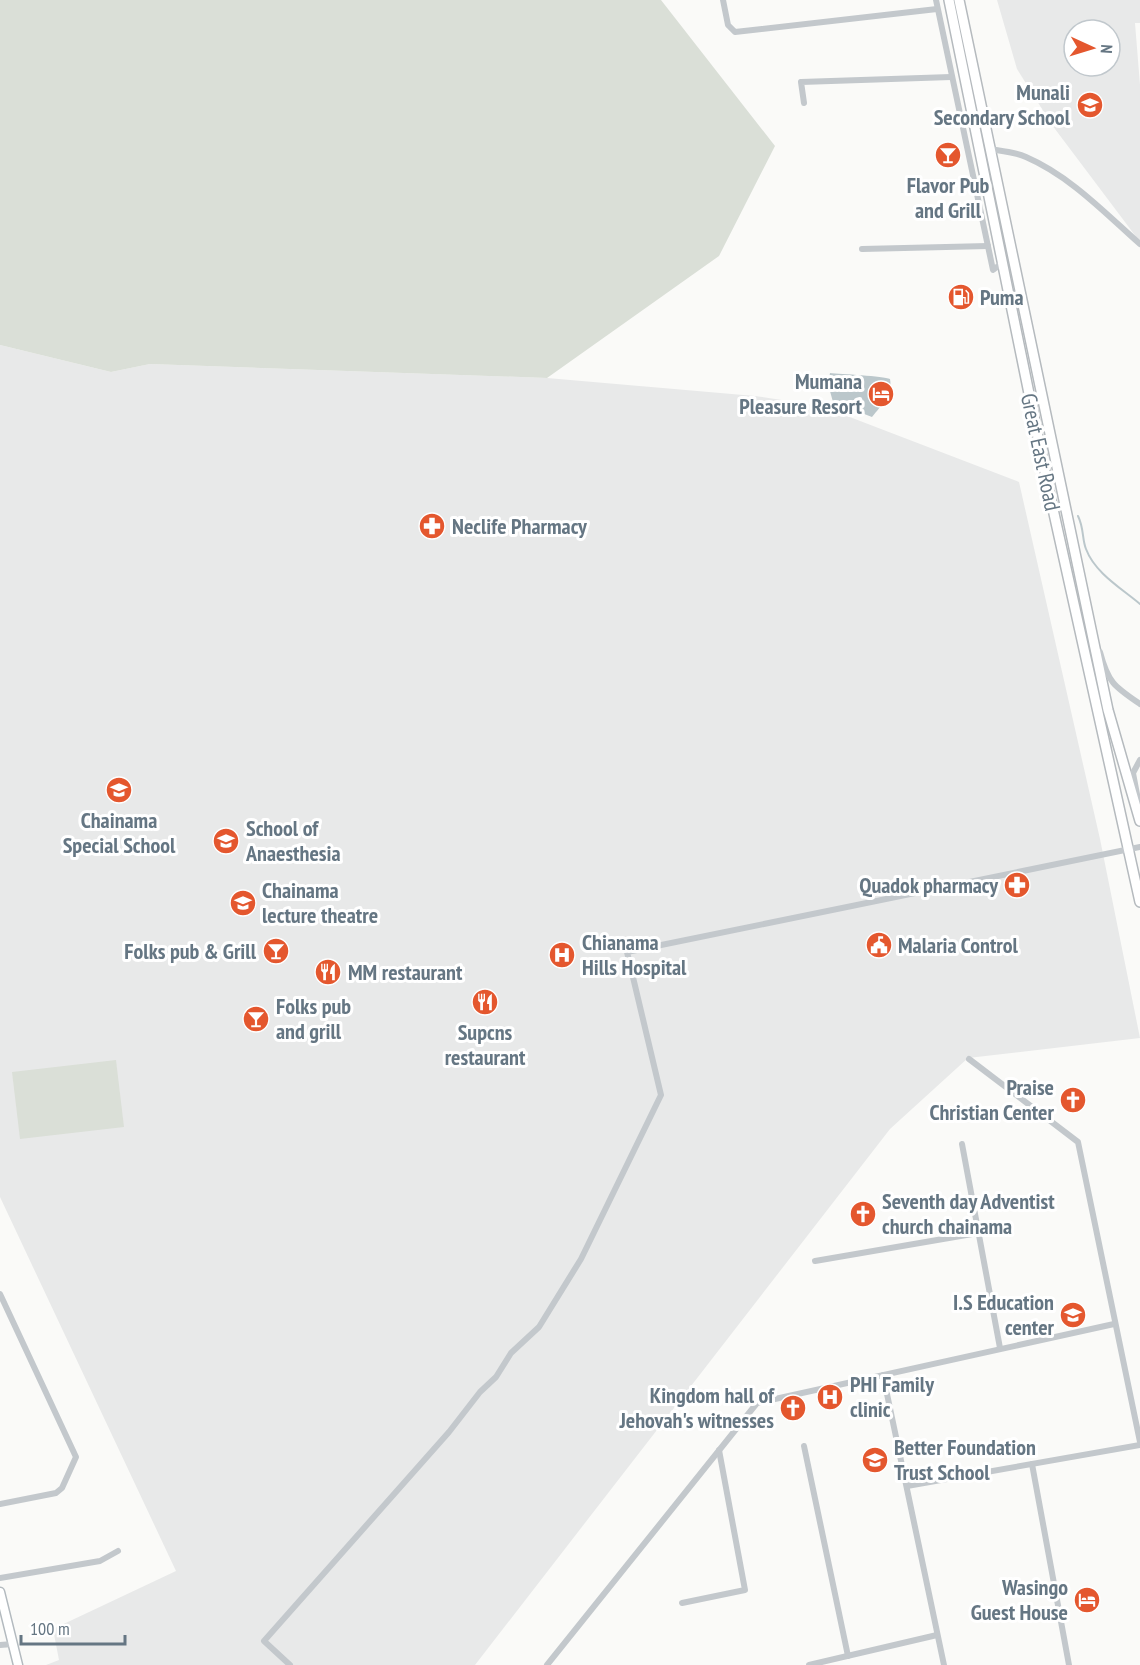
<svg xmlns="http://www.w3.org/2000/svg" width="1140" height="1665" viewBox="0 0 1140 1665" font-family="'PT Sans Narrow',sans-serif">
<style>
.built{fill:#e8e9e9;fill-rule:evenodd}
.green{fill:#dadfd7}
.water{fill:#bbc7cb}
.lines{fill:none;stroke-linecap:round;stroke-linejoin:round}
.stream{stroke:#bbc7cb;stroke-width:2}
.secondary-casing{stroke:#b3babf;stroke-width:11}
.primary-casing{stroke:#b5babe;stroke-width:12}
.street{stroke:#c3c8cc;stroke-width:6}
.secondary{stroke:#fff;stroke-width:8}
.primary{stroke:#fff;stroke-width:9}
.labels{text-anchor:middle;stroke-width:6;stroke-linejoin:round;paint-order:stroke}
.poi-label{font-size:22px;font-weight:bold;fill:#657683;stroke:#fff;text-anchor:start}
.street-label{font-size:22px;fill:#657683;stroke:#fff}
</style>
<rect width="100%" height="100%" fill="#fafaf8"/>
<g class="built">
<path d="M997 0H1140V23H1135L1140 85V242L1052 125 1017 69ZM1074 30H1110V66H1074Z"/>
<polygon points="0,345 111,372 150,364 547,378 755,396 821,406 1019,482 1100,839 1140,1038 968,1058 890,1129 475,1665 46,1665 59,1660 53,1629 176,1571 0,1197"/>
</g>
<g class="green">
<polygon points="0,0 661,0 775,146 719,256 547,378 150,364 111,372 0,345"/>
<polygon points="116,1060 124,1127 20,1139 12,1072"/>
</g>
<path class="water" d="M830 373C840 374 884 376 890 379 893 394 881 406 872 417L833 402 828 384Z"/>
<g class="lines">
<path class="stream" d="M1078 516C1084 528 1082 539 1086 549 1095 573 1121 588 1140 604"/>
<defs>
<polyline id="secondary" points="0,1592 18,1665"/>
<g id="primary">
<polyline points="949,0 1047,482 1140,902"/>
<polyline points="959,0 1108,710 1140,821"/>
</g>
</defs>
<use href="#secondary" class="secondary-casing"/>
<use href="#primary" class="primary-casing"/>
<g class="street">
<polyline points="723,0 728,25 735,32 937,9"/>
<polyline points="936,0 993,270 1002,263"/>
<polyline points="804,103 801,82 951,77"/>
<path d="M990 149C1002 151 1015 152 1026 157 1070 176 1105 213 1140 244"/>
<polyline points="862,249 988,246"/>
<path d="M1100 652C1108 683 1115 687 1140 704"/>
<polyline points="1139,805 1133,773 1140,760"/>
<polyline points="969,1059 1078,1142 1140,1442"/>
<polyline points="962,1144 1000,1348"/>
<polyline points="815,1261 978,1233"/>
<polyline points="0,1294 76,1457 62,1488 56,1493 0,1504"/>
<polyline points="883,1375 944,1665"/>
<polyline points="804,1446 848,1656"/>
<polyline points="1032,1464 1069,1665"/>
<polyline points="907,1486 1140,1445"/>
<polyline points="0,1578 100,1561 118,1551"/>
<polyline points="682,1603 745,1590 719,1450"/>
<polyline points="0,1645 13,1644"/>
<polyline points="290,1665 264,1641 449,1432 480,1392 496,1377 511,1353 539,1327 581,1259 661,1095 627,952 1140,847"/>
<polyline points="547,1665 757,1403 1114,1324"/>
<polyline points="809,1665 937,1635"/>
</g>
<use href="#secondary" class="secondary"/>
<use href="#primary" class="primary"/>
</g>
<defs>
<symbol id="school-disc" viewBox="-11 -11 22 22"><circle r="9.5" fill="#e4572e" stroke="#fff"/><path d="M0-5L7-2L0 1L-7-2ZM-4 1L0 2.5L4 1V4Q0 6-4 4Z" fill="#fff"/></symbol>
<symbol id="bar-disc" viewBox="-11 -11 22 22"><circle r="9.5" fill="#e4572e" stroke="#fff"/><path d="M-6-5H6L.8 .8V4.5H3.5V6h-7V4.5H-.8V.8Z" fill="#fff"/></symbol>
<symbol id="fuel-disc" viewBox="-11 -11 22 22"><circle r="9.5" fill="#e4572e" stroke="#fff"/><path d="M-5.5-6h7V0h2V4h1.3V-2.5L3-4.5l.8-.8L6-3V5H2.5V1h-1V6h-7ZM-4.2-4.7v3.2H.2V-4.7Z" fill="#fff"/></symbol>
<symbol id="hotel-disc" viewBox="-11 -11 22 22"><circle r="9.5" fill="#e4572e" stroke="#fff"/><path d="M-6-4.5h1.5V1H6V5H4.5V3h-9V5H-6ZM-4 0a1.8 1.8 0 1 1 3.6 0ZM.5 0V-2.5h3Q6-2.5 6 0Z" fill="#fff"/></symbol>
<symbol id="pharmacy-disc" viewBox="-11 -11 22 22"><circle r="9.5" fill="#e4572e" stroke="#fff"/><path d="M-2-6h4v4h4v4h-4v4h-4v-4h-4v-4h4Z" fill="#fff"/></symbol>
<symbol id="university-disc" viewBox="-11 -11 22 22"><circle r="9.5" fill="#e4572e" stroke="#fff"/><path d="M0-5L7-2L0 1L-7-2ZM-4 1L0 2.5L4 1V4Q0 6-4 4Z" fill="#fff"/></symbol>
<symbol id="civic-disc" viewBox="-11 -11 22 22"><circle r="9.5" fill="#e4572e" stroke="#fff"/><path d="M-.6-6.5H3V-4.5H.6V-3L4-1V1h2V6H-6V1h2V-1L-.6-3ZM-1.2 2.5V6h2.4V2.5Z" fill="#fff"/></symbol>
<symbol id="hospital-disc" viewBox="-11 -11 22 22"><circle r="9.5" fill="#e4572e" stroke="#fff"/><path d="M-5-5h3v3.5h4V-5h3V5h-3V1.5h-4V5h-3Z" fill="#fff"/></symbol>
<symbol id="restaurant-disc" viewBox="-11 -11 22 22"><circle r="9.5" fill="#e4572e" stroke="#fff"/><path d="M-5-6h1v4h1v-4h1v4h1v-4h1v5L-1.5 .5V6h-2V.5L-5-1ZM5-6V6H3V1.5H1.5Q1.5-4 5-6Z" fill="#fff"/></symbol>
<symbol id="church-disc" viewBox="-11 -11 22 22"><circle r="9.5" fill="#e4572e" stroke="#fff"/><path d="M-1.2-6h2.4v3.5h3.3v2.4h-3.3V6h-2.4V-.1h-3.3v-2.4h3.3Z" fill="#fff"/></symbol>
</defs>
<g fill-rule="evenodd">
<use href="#school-disc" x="1075" y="90" width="30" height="30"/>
<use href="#bar-disc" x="933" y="140" width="30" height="30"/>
<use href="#fuel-disc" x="946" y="282" width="30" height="30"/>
<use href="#hotel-disc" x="866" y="379" width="30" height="30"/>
<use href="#pharmacy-disc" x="417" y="511" width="30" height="30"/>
<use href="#school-disc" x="104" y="775" width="30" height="30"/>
<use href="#university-disc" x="211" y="826" width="30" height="30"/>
<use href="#pharmacy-disc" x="1002" y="870" width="30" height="30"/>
<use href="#school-disc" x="228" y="888" width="30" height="30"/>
<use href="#civic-disc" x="864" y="930" width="30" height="30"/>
<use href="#bar-disc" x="261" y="936" width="30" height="30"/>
<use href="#hospital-disc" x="547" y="940" width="30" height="30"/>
<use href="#restaurant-disc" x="313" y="957" width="30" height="30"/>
<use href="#restaurant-disc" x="470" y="987" width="30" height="30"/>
<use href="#bar-disc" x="241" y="1004" width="30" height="30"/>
<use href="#church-disc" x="1058" y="1085" width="30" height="30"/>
<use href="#church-disc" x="848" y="1199" width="30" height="30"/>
<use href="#school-disc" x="1058" y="1300" width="30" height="30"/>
<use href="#hospital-disc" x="815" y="1382" width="30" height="30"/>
<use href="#church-disc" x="778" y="1393" width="30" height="30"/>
<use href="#school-disc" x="860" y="1445" width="30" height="30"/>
<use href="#hotel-disc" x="1072" y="1585" width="30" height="30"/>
</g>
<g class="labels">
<g class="poi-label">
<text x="1070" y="100" text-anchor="end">Munali<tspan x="1070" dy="25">Secondary School</tspan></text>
<text x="948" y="193" text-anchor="middle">Flavor Pub<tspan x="948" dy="25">and Grill</tspan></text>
<text x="980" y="305">Puma</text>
<text x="862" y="389" text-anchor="end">Mumana<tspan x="862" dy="25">Pleasure Resort</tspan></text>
<text x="452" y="534">Neclife Pharmacy</text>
<text x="119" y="828" text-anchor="middle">Chainama<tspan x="119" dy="25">Special School</tspan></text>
<text x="246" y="836">School of<tspan x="246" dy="25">Anaesthesia</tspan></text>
<text x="998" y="893" text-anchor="end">Quadok pharmacy</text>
<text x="262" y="898">Chainama<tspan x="262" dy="25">lecture theatre</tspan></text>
<text x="582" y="950">Chianama<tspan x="582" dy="25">Hills Hospital</tspan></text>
<text x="898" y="953">Malaria Control</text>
<text x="256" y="959" text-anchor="end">Folks pub &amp; Grill</text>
<text x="348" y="980">MM restaurant</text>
<text x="276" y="1014">Folks pub<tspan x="276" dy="25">and grill</tspan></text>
<text x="485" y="1040" text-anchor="middle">Supcns<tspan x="485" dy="25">restaurant</tspan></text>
<text x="1054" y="1095" text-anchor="end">Praise<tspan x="1054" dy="25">Christian Center</tspan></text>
<text x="882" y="1209">Seventh day Adventist<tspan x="882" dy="25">church chainama</tspan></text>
<text x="1054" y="1310" text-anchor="end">I.S Education<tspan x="1054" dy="25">center</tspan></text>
<text x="850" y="1392">PHI Family<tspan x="850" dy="25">clinic</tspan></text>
<text x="774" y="1403" text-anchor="end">Kingdom hall of<tspan x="774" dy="25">Jehovah's witnesses</tspan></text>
<text x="894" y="1455">Better Foundation<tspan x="894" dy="25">Trust School</tspan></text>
<text x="1068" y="1595" text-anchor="end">Wasingo<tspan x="1068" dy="25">Guest House</tspan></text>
</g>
<g class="street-label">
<text transform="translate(1041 452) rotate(78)" y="8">Great East Road</text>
</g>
</g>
<g transform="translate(1092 48) rotate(94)"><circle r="28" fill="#ffffff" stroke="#c1c8cd" stroke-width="1.5"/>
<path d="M0-4.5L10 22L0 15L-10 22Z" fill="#e4572e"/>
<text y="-9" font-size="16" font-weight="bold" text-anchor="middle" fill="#657683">N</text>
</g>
<path d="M21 1635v9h104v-9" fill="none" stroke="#657683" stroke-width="3"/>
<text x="30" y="1635" font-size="18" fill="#657683" stroke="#ffffff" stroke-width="4.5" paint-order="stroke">100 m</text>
</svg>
